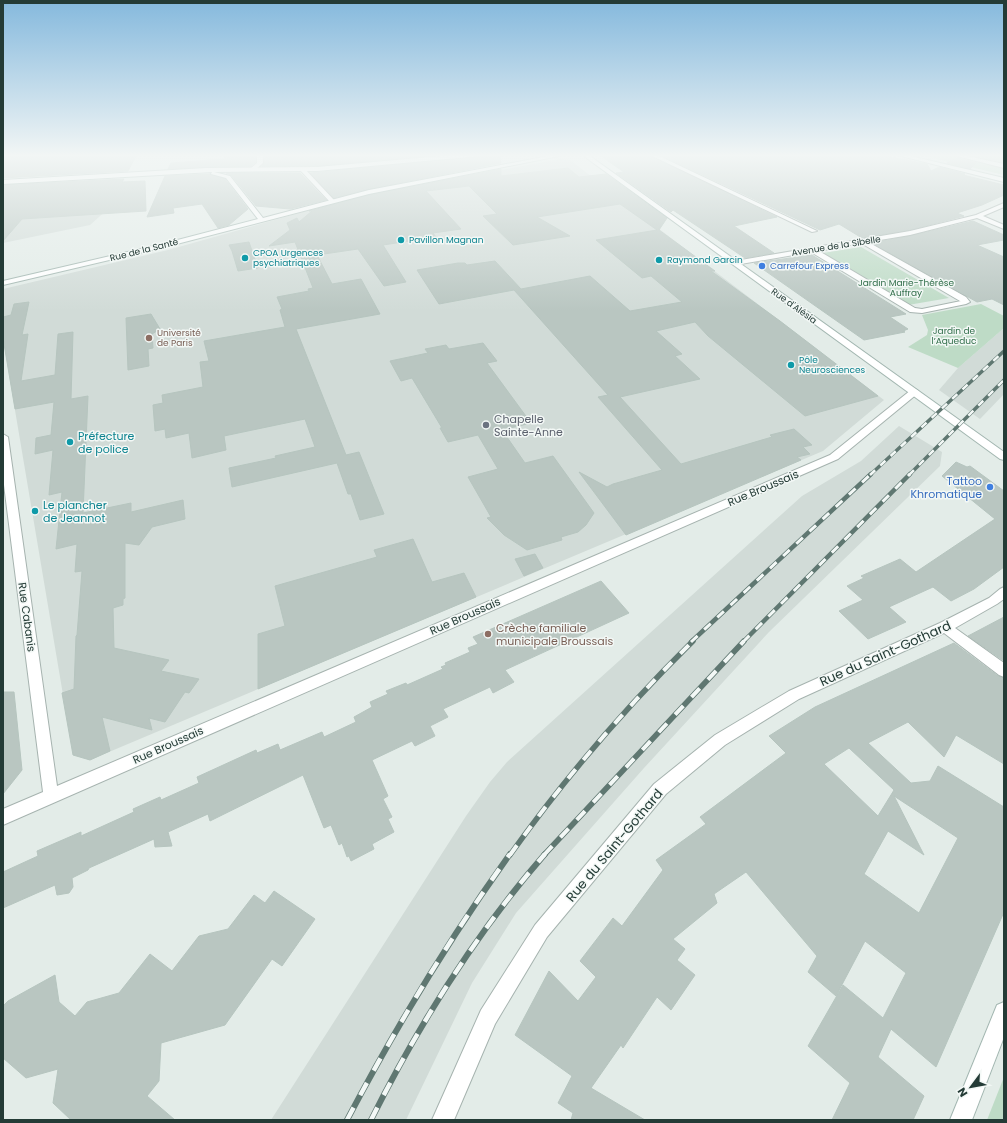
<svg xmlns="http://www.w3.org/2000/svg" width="1007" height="1123" viewBox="0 0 1007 1123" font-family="Poppins,sans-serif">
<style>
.built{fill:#d1dbd7}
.green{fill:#bedbc6}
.building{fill:#b9c6c1;stroke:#b6c5bf;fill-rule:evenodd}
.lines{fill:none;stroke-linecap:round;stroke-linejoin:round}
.street-casing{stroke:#a6b3af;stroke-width:2}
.secondary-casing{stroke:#a2b6b0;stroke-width:2}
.street{fill:#fff;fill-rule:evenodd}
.secondary{fill:#fff;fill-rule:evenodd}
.rail-far3-casing{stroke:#5f7771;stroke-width:3.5}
.rail-far2-casing{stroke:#5f7771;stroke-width:4.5}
.rail-far1-casing{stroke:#5f7771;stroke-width:5.5}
.rail-casing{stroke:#5f7771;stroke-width:6}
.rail-far3{stroke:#f3f8f6;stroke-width:2.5;stroke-dasharray:7;stroke-linecap:butt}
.rail-far2{stroke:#f3f8f6;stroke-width:3;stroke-dasharray:9;stroke-linecap:butt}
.rail-far1{stroke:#f3f8f6;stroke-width:4;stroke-dasharray:12;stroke-linecap:butt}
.rail{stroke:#f3f8f6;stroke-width:4.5;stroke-dasharray:14;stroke-linecap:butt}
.culture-dot{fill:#0f9aa8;stroke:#f3f8f6;stroke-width:1.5}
.shop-dot{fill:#3f7fe0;stroke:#f3f8f6;stroke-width:1.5}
.education-dot{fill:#8d6e63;stroke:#f3f8f6;stroke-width:1.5}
.worship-dot{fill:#6b7280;stroke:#f3f8f6;stroke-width:1.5}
.labels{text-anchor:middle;stroke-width:3;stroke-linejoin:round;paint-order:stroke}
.far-culture-label{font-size:9px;fill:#0d838f;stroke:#f3f8f6;text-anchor:start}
.far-street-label{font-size:9px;fill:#243b36;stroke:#f3f8f6}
.far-shop-label{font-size:9px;fill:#366cbe;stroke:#f3f8f6;text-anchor:start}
.far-park-label{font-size:9px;fill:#326f4b;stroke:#f3f8f6}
.far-education-label{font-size:9px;fill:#785e54;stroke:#f3f8f6;text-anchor:start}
.worship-label{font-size:11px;fill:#5b616d;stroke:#f3f8f6;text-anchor:start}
.culture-label{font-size:11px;fill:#0d838f;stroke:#f3f8f6;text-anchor:start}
.shop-label{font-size:11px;fill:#366cbe;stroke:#f3f8f6;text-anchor:end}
.street-label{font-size:11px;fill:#243b36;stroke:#f3f8f6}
.education-label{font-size:11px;fill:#785e54;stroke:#f3f8f6;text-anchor:start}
.near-street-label{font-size:13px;fill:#243b36;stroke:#f3f8f6}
</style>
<rect width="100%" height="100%" fill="#e3ece8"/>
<g class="built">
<polygon points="560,159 570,160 605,187 650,213 664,223 654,225 884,400 823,451 90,760 73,754 3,339 3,289 168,250 306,211 404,188"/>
<polygon points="118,200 90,225 3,243 3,204"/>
<polygon points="1004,328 1004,394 980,419 939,390 958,368"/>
<polygon points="899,426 942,452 940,466 769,632 644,768 516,913 472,983 406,1120 271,1120 466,816 490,782 507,762 802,496 861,461"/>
</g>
<g class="green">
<polygon points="915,154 1004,154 1004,175 916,154"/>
<polygon points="861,247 949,298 908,305 823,253"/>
<polygon points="981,304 1004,316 1004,328 958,368 908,347 927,335 928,330 922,315"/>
<polygon points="1004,1077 1004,1120 987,1120"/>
</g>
<g class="building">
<polygon points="19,154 137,154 128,171 3,178 3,155"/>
<polygon points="226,154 256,154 256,162 251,166 168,169 171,163 224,159"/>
<polygon points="264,154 340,154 340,157 373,154 449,154 317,166 262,166 264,163"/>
<polygon points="483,154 500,154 501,163 369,189 334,198 310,173 479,157"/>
<polygon points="598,154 647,154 777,217 734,226 774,253 745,258 673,210 671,212 616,173 624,172"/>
<polygon points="658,154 875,154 927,164 931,171 939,167 965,174 963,175 1004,185 1004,195 982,205 957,213 964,216 910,230 862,238 839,224 820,230"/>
<polygon points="957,158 976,163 970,169 947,163"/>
<polygon points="568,168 579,177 606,174 667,218 659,230 715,271 711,271 780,321 878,396 805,416 708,336 695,322 656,331 682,354 675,356 700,379 620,397 681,464 772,437 770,435 794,429 812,445 803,447 810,454 797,457 801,460 626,535 579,472 607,487 613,484 662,470 598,397 608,395 514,290 439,304 417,270 458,263 465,263 467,265 495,261 521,289 590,276 630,311 682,302 651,276 642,278 596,240 657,230 620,204 537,217 570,236 513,245 483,216 497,214 469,186 426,191 461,229 433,233 436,237 383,245 406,282 384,286 358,249 317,255 332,284 361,279 380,314 296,329 346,455 359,452 384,514 360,520 351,494 348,494 337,463 232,487 229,468 276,458 275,456 315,447 305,419 224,436 226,450 192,458 189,433 166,438 165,429 155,431 153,405 163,403 162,395 203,387 200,362 209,361 204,341 285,327 280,310 282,309 277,297 309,291 308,289 313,288 295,242 269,246 290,230 287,223 297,218 299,222 312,211 309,211 369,195 501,169 501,176"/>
<polygon points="226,173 300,173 326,200 290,209 256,206 231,175"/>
<polygon points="210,174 211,175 225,179 248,209 229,225 218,228 202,204 173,208 174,213 147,217 165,176"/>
<polygon points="124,179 122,182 145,181 146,211 22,219 3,241 3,185"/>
<polygon points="973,221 1004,235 1004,240 977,245 1004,257 1004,305 992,299 977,302 872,243 910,236"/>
<polygon points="249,242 258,268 238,271 232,251 229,245"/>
<polygon points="812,255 906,314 890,317 908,329 903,331 905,332 864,340 754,263"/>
<polygon points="29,302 22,335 28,334 21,381 55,375 58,334 73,332 71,399 88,396 83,513 131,503 131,512 183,500 185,519 152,527 139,545 125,543 125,598 123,599 123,605 113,608 114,648 169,660 161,671 199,679 189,693 185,692 165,722 149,718 152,730 102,717 110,751 90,760 73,755 62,693 74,689 76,636 77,635 82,571 75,572 77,544 56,549 62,492 49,495 53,450 35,454 36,438 51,435 54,402 15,409 3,338 3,317 11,315 14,304"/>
<polygon points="151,314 160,329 152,334 153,348 148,349 149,366 128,370 126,318"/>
<polygon points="483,343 497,361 487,363 531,423 502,430 525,463 553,456 594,513 586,525 578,532 561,537 562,540 527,550 504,535 487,518 491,517 468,477 498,469 478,435 448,442 440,428 442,428 412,378 401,381 390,361 428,353 425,349 446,345 449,349"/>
<polygon points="956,462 967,467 970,466 1004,491 1004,567 974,589 951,601 933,587 889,607 906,622 868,639 839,611 863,600 847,586 864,578 861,576 900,559 916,572 995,519 942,476"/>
<polygon points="413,539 432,582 464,573 476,597 258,689 258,634 285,626 275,586 377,557 374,550"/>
<polygon points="535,554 543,568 524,576 515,559"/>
<polygon points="601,581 629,613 505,670 514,682 493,693 490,687 443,709 448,717 430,726 435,736 415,746 412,741 372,760 388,796 383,799 392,817 388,819 394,832 372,844 374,849 351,861 349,856 347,857 342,843 339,845 331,825 324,828 303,775 210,821 208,814 168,832 172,846 155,847 154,839 89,868 88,870 72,878 73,887 69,893 57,895 55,885 3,908 3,872 38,856 37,851 81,832 81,836 134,812 133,809 160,797 161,800 199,783 197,777 256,750 257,753 278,744 280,750 322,732 324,737 356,722 354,717 372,707 370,702 388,694 386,691 406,683 407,685 443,669 441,667 446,665 445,663 470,652 468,648 478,644 473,637"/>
<polygon points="1004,617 1004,661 968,636"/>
<path d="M954 643 998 676 1004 678V764L956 735 944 757 908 722 868 743 911 783 930 781 938 766 1004 807V912L936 1067 891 1029 878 1057 924 1096 913 1120H832L850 1083 808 1046 843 985 883 1018 906 973 865 941 836 996 808 972 817 956 746 872 714 894 717 903 673 939 685 949 677 960 695 975 671 1010 657 997 623 1048 621 1045 591 1088 645 1120H571L573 1113 558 1103 572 1076 515 1035 549 971 578 1001 596 977 580 961 613 918 622 926 663 870 656 860 706 824 700 817 786 753 769 736 815 707ZM849 748 894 790 878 816 824 764ZM894 796 958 838 919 913 864 874 888 831 924 855Z"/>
<polygon points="3,692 14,692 22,770 3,794"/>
<polygon points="274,891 315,919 282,966 272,959 225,1025 161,1043 159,1081 147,1096 175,1120 71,1120 53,1103 58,1069 26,1078 3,1058 3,1006 8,1001 55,975 59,1002 75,1016 87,1002 119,993 150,954 172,971 199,936 228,929 254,895 265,903"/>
</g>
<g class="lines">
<defs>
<g id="street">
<polygon points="257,154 263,154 263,163 254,171 250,171 250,169 257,163"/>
<polygon points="648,154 655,154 817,231 812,232"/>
<polygon points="949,154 958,154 1004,164 1004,168"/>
<polygon points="300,168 304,168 334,200 334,202 330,202 300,170"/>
<path d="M1004 203V207L983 216 1004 225V229L977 218 910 235 868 242 966 297 970 302 966 304 922 313 910 312 811 252 735 265 731 263 735 261 910 231 976 215ZM861 243 960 301H961L922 309 915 308 819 251Z"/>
<polygon points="914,389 917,390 919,392 917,394 838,459 3,825 3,809 43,792 3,477 3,434 8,437 57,786 830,455 911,390"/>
<polygon points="1004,587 1004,599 997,604 955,628 1004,663 1004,677 999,675 944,633 799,699 725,745 666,794 547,937 495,1024 454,1120 432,1120 481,1010 535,925 654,784 715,735 789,691 940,623 989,598 1000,589"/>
</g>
<g id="secondary">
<polygon points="464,154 482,154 479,156 317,171 214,172 230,176 263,218 369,190 559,154 569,154 369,194 169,246 3,285 3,281 166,243 258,219 226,178 211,174 212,172 3,184 3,180 206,168 317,167"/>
<polygon points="581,154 587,154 1004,452 1004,460 1000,459"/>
<polygon points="893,154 902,154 1004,178 1004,182"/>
<polygon points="1004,1002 1004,1037 972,1120 950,1120 997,1005"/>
</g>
</defs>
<use href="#street" class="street-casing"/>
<use href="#secondary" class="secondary-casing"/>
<use href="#street" class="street"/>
<use href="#secondary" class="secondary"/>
<defs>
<g id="rail-far3">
<polyline points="870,475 1004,351"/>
<polyline points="909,475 1004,380"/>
</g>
<g id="rail-far2">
<polyline points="691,642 871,474"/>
<polyline points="743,642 910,474"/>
</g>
<g id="rail-far1">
<path d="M510 855C564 779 626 707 693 641"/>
<polyline points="544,855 744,641"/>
</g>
<g id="rail">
<path d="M347 1120C396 1027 449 939 510 854"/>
<path d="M371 1120C418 1026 476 933 545 854"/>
</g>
</defs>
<use href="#rail-far3" class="rail-far3-casing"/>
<use href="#rail-far2" class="rail-far2-casing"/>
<use href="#rail-far1" class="rail-far1-casing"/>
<use href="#rail" class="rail-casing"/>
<use href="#rail-far3" class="rail-far3"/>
<use href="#rail-far2" class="rail-far2"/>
<use href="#rail-far1" class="rail-far1"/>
<use href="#rail" class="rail"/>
</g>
<linearGradient id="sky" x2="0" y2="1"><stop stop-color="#85b9dd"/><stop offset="0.5" stop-color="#f2f6f5"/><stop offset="1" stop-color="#f2f6f5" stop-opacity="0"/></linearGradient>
<rect width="1007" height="311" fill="url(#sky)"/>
<g class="culture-dot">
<circle cx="401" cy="240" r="4"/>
<circle cx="245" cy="258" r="4"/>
<circle cx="659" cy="260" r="4"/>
<circle cx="791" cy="365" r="4"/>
<circle cx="70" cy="442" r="4"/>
<circle cx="35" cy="511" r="4"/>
</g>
<g class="shop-dot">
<circle cx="762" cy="266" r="4"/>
<circle cx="990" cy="487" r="4"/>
</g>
<g class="education-dot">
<circle cx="149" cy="338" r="4"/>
<circle cx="488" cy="634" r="4"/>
</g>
<circle class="worship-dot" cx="486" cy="425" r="4"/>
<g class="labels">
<g class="far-culture-label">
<text x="409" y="243">Pavillon Magnan</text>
<text x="253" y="256">CPOA Urgences<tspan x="253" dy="10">psychiatriques</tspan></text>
<text x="667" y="263">Raymond Garcin</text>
<text x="799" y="363">Pôle<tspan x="799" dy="10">Neurosciences</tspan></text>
</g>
<g class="far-street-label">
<text transform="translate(836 246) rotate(-9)" y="3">Avenue de la Sibelle</text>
<text transform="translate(144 250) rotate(-14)" y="3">Rue de la Santé</text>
<text transform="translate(794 306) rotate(36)" y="3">Rue d'Alésia</text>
</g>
<g class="far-shop-label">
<text x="770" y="269">Carrefour Express</text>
</g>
<g class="far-park-label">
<text x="906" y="286">Jardin Marie-Thérèse<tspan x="906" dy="10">Auffray</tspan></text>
<text x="954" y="334">Jardin de<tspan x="954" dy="10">l’Aqueduc</tspan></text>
</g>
<g class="far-education-label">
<text x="157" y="336">Université<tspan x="157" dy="10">de Paris</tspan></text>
</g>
<g class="worship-label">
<text x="494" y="423">Chapelle<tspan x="494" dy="13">Sainte-Anne</tspan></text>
</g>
<g class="culture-label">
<text x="78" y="440">Préfecture<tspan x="78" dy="13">de police</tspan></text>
<text x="43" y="509">Le plancher<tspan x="43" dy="13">de Jeannot</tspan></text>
</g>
<g class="shop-label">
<text x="982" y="485">Tattoo<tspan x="982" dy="13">Khromatique</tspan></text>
</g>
<g class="street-label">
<text transform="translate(763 488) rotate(-23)" y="4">Rue Broussais</text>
<text transform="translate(465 616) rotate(-24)" y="4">Rue Broussais</text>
<text transform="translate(27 617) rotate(82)" y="4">Rue Cabanis</text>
<text transform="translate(168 745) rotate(-24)" y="4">Rue Broussais</text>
</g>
<g class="education-label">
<text x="496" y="632">Crèche familiale<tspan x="496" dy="13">municipale Broussais</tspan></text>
</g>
<g class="near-street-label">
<text transform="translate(885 653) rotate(-24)" y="5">Rue du Saint-Gothard</text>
<text transform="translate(614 845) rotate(-50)" y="5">Rue du Saint-Gothard</text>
</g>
</g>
<rect width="1007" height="1123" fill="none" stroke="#243b36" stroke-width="8"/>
<g transform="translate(971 1087) rotate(238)" stroke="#f3f8f6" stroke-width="3" paint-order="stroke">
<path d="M0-3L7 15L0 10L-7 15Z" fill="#243b36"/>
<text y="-6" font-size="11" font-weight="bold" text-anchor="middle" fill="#243b36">N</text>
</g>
</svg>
